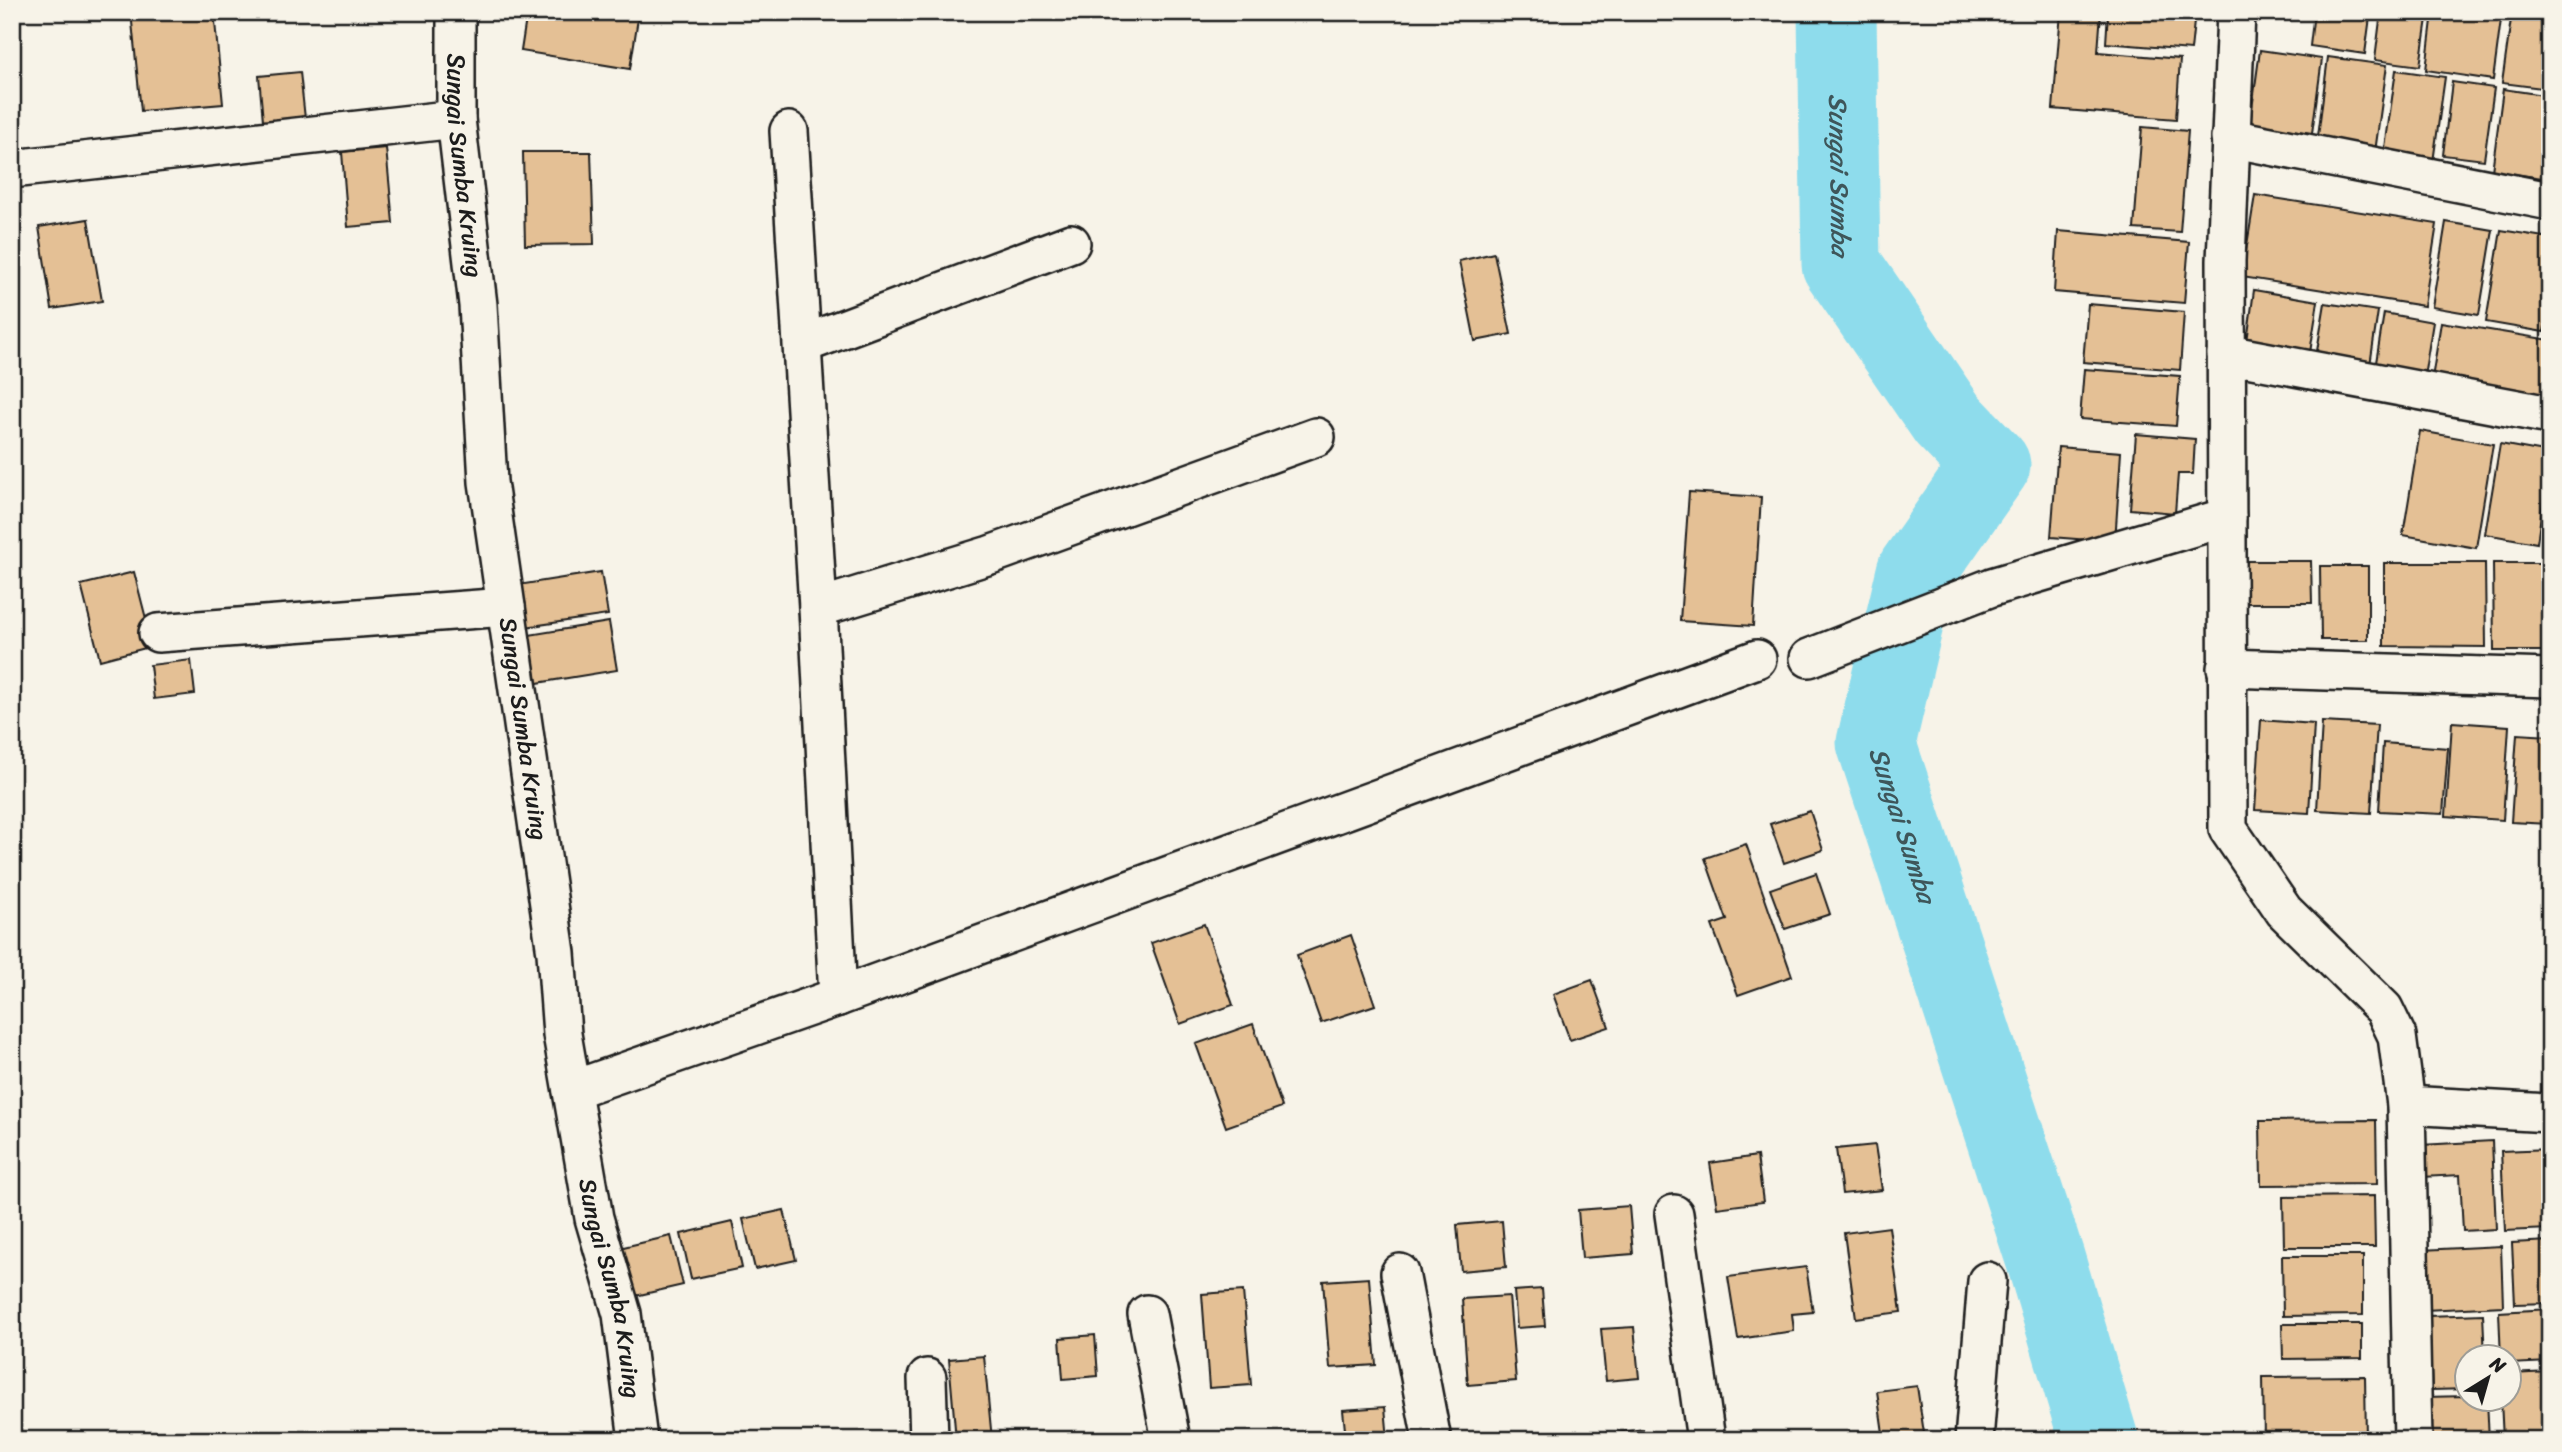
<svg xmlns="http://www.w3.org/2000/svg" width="2562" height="1452" viewBox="0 0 2562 1452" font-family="Sriracha,sans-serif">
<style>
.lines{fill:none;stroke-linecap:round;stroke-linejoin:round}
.river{stroke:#8edcec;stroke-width:79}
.building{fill:#e4c095;stroke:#1c1c1c;stroke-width:2}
.minor-casing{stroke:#1c1c1c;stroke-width:42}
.minor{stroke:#f7f3e8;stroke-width:37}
.labels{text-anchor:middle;stroke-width:7;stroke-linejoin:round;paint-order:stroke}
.street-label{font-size:24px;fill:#1c1c1c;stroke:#f7f3e8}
.water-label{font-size:26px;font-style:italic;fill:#3e565a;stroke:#f7f3e8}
</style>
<rect width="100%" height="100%" fill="#f7f3e8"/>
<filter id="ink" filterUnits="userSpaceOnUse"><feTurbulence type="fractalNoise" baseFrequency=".0143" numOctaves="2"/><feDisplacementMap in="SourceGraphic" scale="14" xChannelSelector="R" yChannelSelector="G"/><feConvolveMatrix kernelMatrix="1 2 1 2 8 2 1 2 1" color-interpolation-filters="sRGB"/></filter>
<g filter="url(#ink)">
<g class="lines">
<path class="river" id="s1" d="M1837 12 1841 264 1947 419 1991 465 1916 572 1876 743 2045 1258 2099 1440"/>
</g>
<g class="building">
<polygon points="131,12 214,12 223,104 141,111"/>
<polygon points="527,12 639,12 630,69 521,51"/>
<polygon points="2061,12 2101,12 2098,52 2180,59 2176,119 2053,109"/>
<polygon points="2108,12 2195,12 2191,50 2106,43"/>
<polygon points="2314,12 2370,17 2365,54 2310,46"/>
<polygon points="2381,12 2428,12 2420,66 2375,60"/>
<polygon points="2433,12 2502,12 2493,80 2426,70"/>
<polygon points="2512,12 2550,12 2550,89 2502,83"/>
<polygon points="2260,50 2322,59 2312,133 2250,124"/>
<polygon points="2328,57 2387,65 2375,152 2317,144"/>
<polygon points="2396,70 2445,77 2433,162 2384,155"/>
<polygon points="300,72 306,128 264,132 259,76"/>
<polygon points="2452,82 2494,88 2484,160 2443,155"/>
<polygon points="2503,89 2550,96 2550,179 2492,171"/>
<polygon points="2142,127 2188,131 2180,232 2134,229"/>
<polygon points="386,148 393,223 348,227 342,152"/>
<polygon points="523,152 591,152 594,244 525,245"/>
<polygon points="2255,195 2437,224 2424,306 2242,277"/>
<polygon points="88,219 102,301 52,309 39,227"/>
<polygon points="2446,222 2493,230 2479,315 2432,307"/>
<polygon points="2501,230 2550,238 2550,297 2544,332 2486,322"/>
<polygon points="2058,231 2189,242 2184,303 2054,292"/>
<polygon points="1494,253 1511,334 1475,341 1459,261"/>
<polygon points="2254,290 2318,301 2309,359 2246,349"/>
<polygon points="2325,303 2378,311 2369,372 2315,363"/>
<polygon points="2088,304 2184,312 2180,370 2083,362"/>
<polygon points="2384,313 2433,322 2423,383 2374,375"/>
<polygon points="2441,322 2550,340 2550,383 2545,410 2430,391"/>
<polygon points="2084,369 2180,376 2176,426 2080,419"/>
<polygon points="2420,431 2493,444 2476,548 2403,535"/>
<polygon points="2136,434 2195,439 2193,474 2178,474 2175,513 2130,509"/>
<polygon points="2500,444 2550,453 2537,543 2485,534"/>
<polygon points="2058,447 2121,452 2115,542 2051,537"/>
<polygon points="1689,492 1761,497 1753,626 1680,621"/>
<polygon points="2550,502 2550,549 2542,548"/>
<polygon points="2232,561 2311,561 2312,603 2232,603"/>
<polygon points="2384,563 2485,563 2486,647 2384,646"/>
<polygon points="2493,563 2550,563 2550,651 2494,651"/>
<polygon points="2320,566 2368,566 2368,640 2321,640"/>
<polygon points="134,572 153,646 100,660 81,585"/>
<polygon points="601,572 608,615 525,627 518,585"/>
<polygon points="609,622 617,670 537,683 529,635"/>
<polygon points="191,660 195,694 154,699 150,665"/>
<polygon points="2261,720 2314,724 2309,813 2255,810"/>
<polygon points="2322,722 2377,725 2371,813 2317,810"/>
<polygon points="2452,722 2509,726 2503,820 2446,816"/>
<polygon points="2517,734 2550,736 2550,824 2511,822"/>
<polygon points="2383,743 2448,748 2443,814 2379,811"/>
<polygon points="1810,811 1823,850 1784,863 1770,824"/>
<polygon points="1746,844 1792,976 1738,995 1712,925 1727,920 1705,858"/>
<polygon points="1816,873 1830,914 1785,929 1770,889"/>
<polygon points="1204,924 1233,1005 1180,1024 1151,943"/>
<polygon points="1351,935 1375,1005 1321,1023 1297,955"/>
<polygon points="1592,980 1609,1027 1570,1040 1553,994"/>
<polygon points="1253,1024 1282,1107 1226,1127 1196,1044"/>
<polygon points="2376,1120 2377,1184 2261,1185 2260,1121"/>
<polygon points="2492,1141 2496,1229 2463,1231 2460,1175 2422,1177 2421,1145"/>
<polygon points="1875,1145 1882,1190 1842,1194 1836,1149"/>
<polygon points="2550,1149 2550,1229 2505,1231 2501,1151"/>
<polygon points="1757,1156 1763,1202 1717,1208 1710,1163"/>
<polygon points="2374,1196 2375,1247 2284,1247 2283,1197"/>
<polygon points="1629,1206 1633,1254 1582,1258 1578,1210"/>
<polygon points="784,1210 796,1260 755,1269 743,1219"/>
<polygon points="1502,1221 1506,1267 1461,1271 1457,1225"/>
<polygon points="732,1222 742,1268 691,1279 681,1234"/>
<polygon points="1889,1227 1901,1312 1856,1318 1844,1233"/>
<polygon points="671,1236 683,1285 631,1297 619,1248"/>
<polygon points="2550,1241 2550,1303 2515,1304 2512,1243"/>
<polygon points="2501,1246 2503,1306 2425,1310 2421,1250"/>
<polygon points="2282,1256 2363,1256 2363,1315 2283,1316"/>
<polygon points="1806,1267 1813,1312 1792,1314 1794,1331 1738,1339 1728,1277"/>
<polygon points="1369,1278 1376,1365 1330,1368 1323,1281"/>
<polygon points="1542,1289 1545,1326 1517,1328 1514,1291"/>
<polygon points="1243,1291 1251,1385 1209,1388 1202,1294"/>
<polygon points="1509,1296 1516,1381 1468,1385 1462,1299"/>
<polygon points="2550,1309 2550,1362 2510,1364 2510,1358 2501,1358 2499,1312"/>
<polygon points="2483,1314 2485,1358 2468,1358 2468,1389 2432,1390 2428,1316"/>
<polygon points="2282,1324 2362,1324 2362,1358 2283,1359"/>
<polygon points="1634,1327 1639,1378 1606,1381 1601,1329"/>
<polygon points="1095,1335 1098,1376 1063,1379 1060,1338"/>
<polygon points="984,1356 992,1440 956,1440 949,1359"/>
<polygon points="2550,1372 2550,1440 2503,1440 2501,1400 2510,1400 2510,1374"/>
<polygon points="2365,1376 2366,1440 2264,1440 2263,1377"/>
<polygon points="1917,1386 1925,1440 1884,1440 1877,1391"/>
<polygon points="2468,1396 2468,1400 2487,1400 2489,1440 2426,1440 2424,1397"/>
<polygon points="1385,1407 1388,1440 1346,1440 1343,1410"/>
<polygon points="1643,1429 1645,1440 1601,1440 1600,1435"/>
</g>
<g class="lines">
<defs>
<g id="minor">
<path id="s2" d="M456 12V119L478 305 488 482 556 953 562 1034 594 1218 622 1314 638 1440"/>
<polyline points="2236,12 2226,261 2228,829 2284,911 2384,1009 2397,1036 2406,1105 2413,1440"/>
<polyline points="789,131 818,608"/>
<polyline points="2230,138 2550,201"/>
<polyline points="12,169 456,119"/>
<polyline points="803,344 1071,243"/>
<polyline points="2226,354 2550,415"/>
<polyline points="158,633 506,607"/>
<polyline points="1809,658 1992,587 2227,517"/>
<polyline points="2226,668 2550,678"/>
<polyline points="838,997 818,608 990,555 1316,437"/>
<polyline points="572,1090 838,997 1757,659"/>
<polyline points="2406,1105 2550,1113"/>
<polyline points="1674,1214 1706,1440"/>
<polyline points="1400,1273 1432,1440"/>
<polyline points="1147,1314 1171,1440"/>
<polyline points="927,1378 929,1440"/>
<polyline points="1974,1440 1987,1281"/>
</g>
</defs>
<use href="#minor" class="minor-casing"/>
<use href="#minor" class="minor"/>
</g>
</g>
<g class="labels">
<g class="street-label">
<text dy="8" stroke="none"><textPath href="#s2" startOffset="154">Sungai Sumba Kruing</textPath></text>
<text dy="8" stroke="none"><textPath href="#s2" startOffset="721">Sungai Sumba Kruing</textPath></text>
<text dy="8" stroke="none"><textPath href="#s2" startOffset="1288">Sungai Sumba Kruing</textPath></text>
</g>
<g class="water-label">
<text dy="9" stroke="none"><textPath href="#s1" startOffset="163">Sungai Sumba</textPath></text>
<text dy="9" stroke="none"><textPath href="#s1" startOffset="896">Sungai Sumba</textPath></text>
</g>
</g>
<rect width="2562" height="1452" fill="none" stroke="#f7f3e8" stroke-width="42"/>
<rect x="21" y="21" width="2520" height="1410" fill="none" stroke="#1c1c1c" stroke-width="2.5" filter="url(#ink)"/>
<g transform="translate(2488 1378) rotate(37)"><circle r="33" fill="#f7f3e8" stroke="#9f9d96" stroke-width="2"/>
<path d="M0-5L12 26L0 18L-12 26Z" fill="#1c1c1c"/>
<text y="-10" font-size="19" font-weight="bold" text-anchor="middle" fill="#1c1c1c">N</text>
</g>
</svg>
